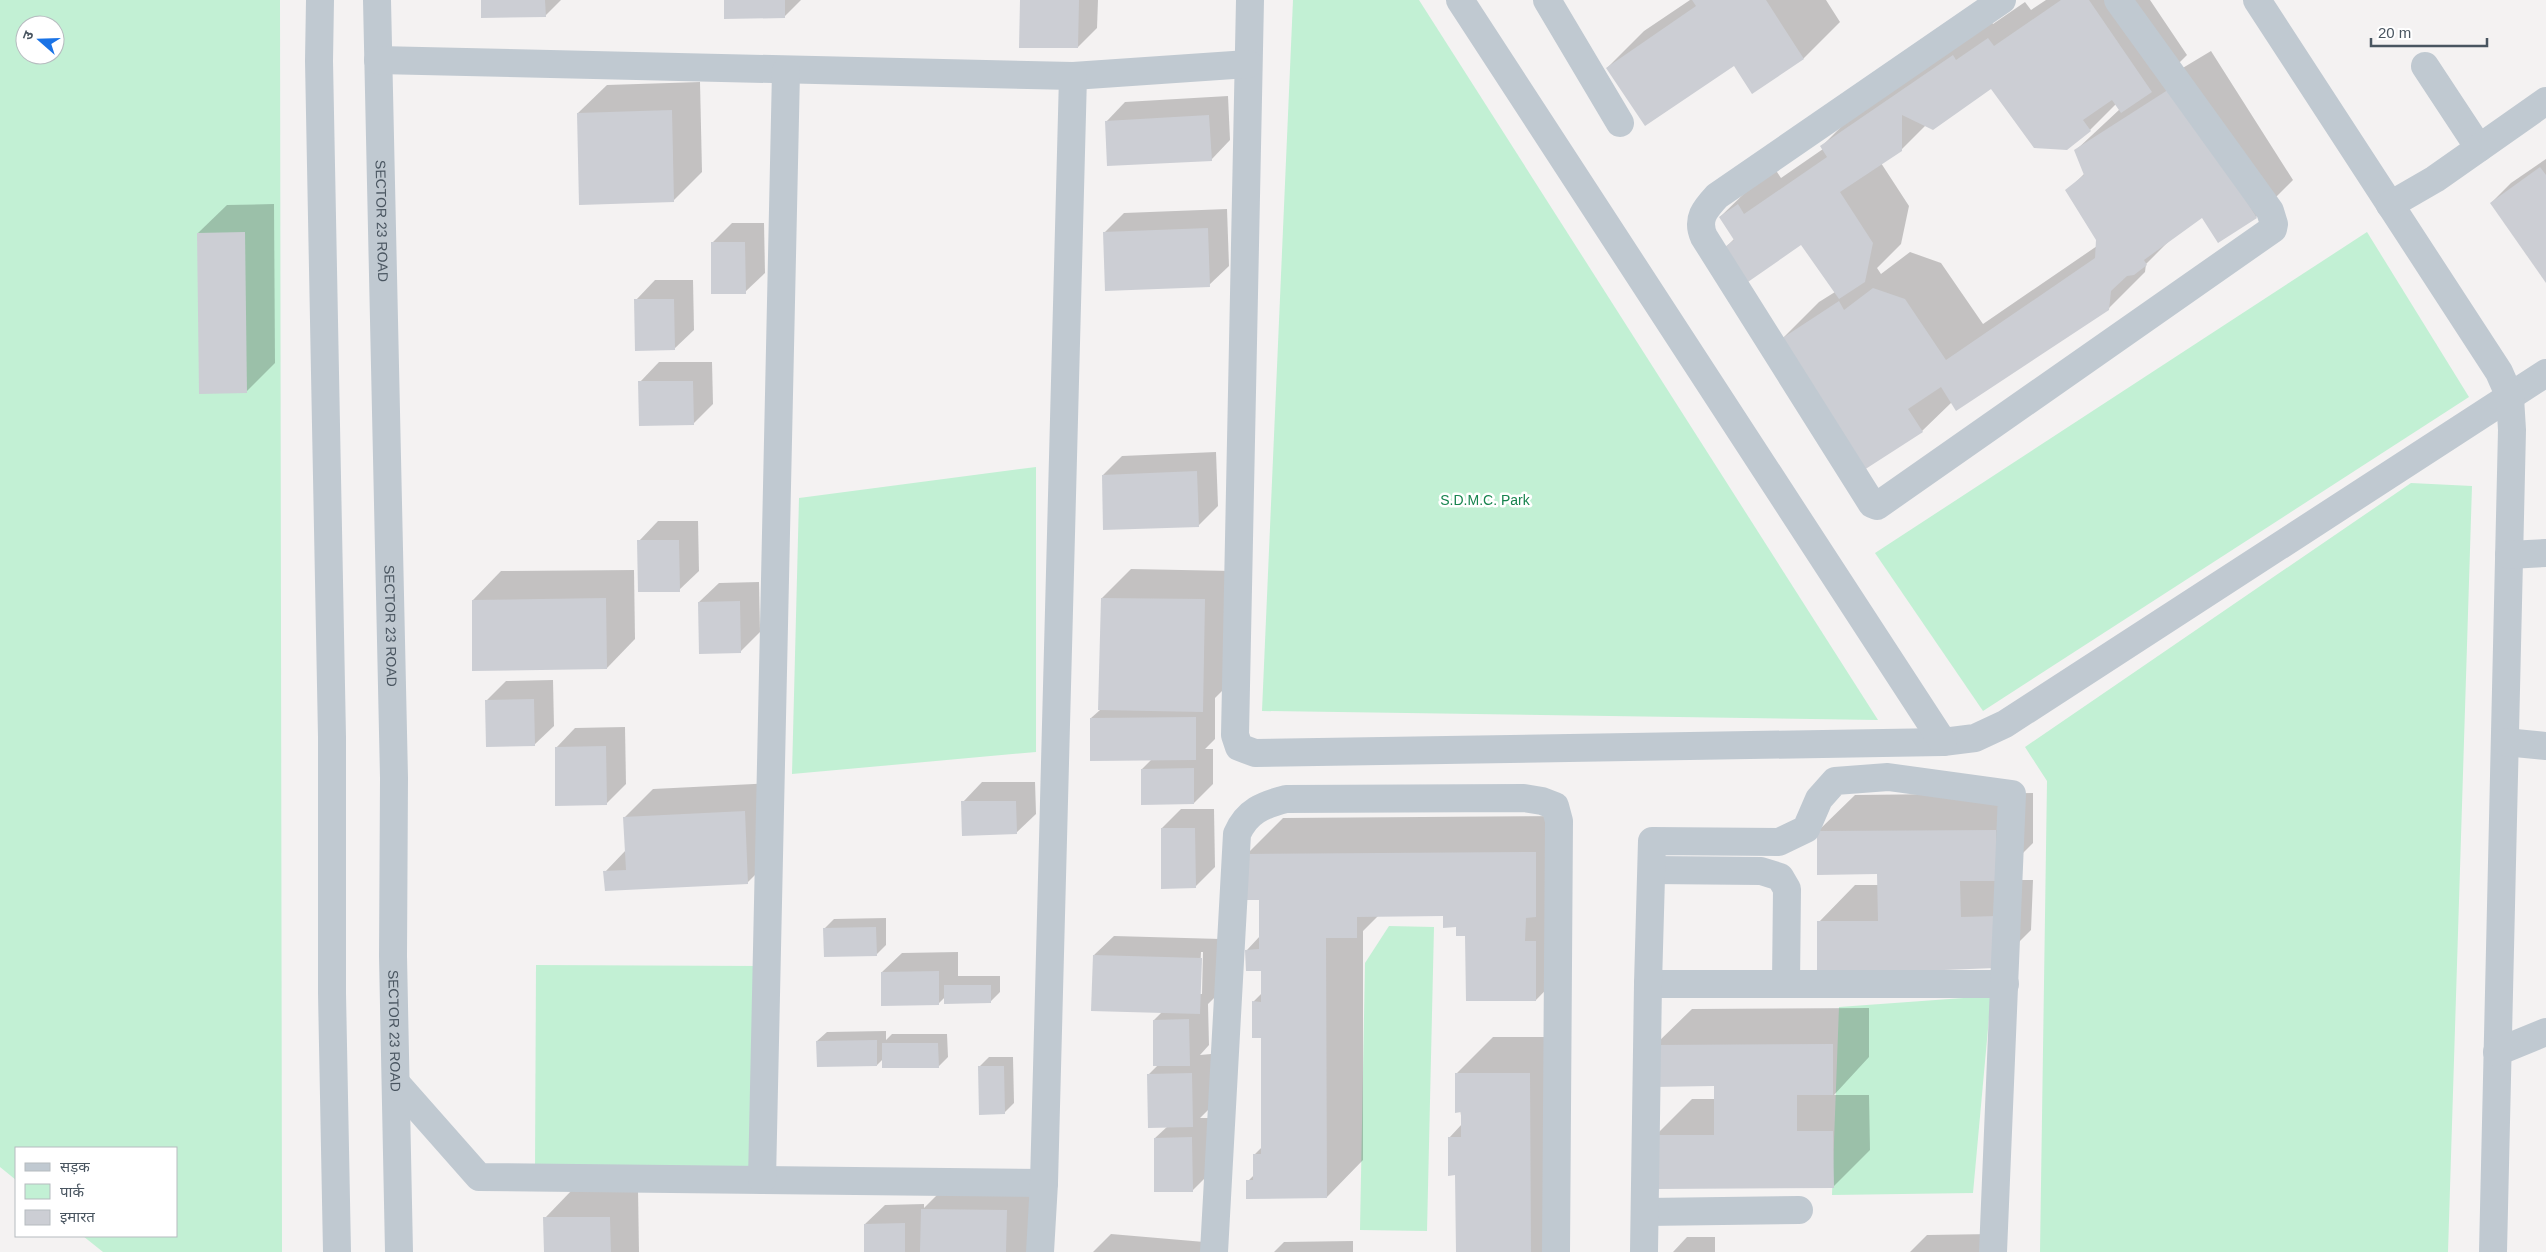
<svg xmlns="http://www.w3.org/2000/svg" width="2546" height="1252" viewBox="0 0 2546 1252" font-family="Arial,'Noto Sans Devanagari',sans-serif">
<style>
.green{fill:#c2f0d4;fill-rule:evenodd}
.shadow{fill:#0003;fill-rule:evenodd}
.building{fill:#ccced4}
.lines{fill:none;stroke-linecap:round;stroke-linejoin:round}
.minor{stroke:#c0c9d1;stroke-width:28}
.labels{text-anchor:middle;stroke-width:5;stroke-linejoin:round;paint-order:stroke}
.street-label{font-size:14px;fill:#495560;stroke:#fff}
.park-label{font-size:14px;fill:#17844e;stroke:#fff}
</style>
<rect width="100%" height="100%" fill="#f4f2f2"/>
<g class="green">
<path d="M0 0H280L282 1252H103L83 1236H176V1148H16V1180L0 1167ZM25 25H55V55H25Z"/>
<polygon points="1293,0 1419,0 1878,720 1262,711"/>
<polygon points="2367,232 2469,397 1983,711 1875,553"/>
<polygon points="1036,467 1036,752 792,774 799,498"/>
<polygon points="2411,483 2472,486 2448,1252 2040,1252 2047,781 2025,747"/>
<polygon points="1389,926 1434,927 1427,1231 1360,1230 1365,963"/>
<polygon points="536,965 760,966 759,1170 535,1169"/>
<polygon points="1991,996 1973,1193 1832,1195 1839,1007"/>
</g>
<g class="shadow">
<polygon points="482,0 561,0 545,16"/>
<polygon points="725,0 801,0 784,17"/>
<polygon points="1022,0 1098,0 1097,28 1078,47"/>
<polygon points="1690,0 1826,0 1840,22 1804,58 1752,92 1734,64 1607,68 1644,31"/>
<path d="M2046 0H2150L2187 55 2161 81 2211 51 2293 180 2256 217 2202 216 2172 238 2146 264 2145 272 2108 309 1952 402 1922 431 1782 339 1819 302 1835 292 1802 243 1723 250 1735 238 1720 217 1757 181 1775 169 1781 178 1823 149 1822 146 1858 110 1990 19 1993 24 2025 2 2031 10ZM1991 87 2090 130 2116 104 2120 109 2076 150 2085 173 2067 191 2097 240V246L1983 324 1941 263 1910 252 1881 274 1877 268 1901 244 1909 206 1881 163 1901 150 1926 125Z"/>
<polygon points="700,82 702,172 673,201 578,113 607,85"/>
<polygon points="1228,96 1230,140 1211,160 1106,122 1125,102"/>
<polygon points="2546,159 2546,281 2491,203 2511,183"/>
<polygon points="274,204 275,363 246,392 198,233 227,205"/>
<polygon points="1227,209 1229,266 1209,285 1105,232 1124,213"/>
<polygon points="732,223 764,223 765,273 745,292 712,243"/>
<polygon points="655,280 693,280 694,330 674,349 636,300"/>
<polygon points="659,362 712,362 713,404 693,424 640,382"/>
<polygon points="1216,452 1218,506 1198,526 1103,475 1122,456"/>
<polygon points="658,521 698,521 699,571 679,590 639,541"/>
<polygon points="1131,569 1233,571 1231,682 1215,698 1215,739 1205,749 1213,749 1213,784 1194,803 1142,769 1152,759 1091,718 1100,710 1102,598"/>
<polygon points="634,570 635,639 607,668 473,600 501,571"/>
<polygon points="759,582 760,632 740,652 699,602 719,583"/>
<polygon points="553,680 554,726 534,745 487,700 506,681"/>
<polygon points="625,727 626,784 606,804 556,748 575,728"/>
<polygon points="982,782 1035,782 1036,814 1016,833 963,802"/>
<polygon points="773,783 776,854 747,883 605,872 626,850 624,818 653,789"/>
<polygon points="2033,793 2033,843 1996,880 2033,880 2031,930 1994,967 1819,922 1855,885 1879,885 1878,873 1818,831 1855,795"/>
<polygon points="1181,809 1214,809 1215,867 1195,887 1162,828"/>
<polygon points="1572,816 1572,879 1561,904 1572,905 1572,963 1536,1000 1444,915 1378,916 1363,931 1363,1160 1327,1197 1248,1181 1254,1175 1254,1155 1263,1146 1262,1037 1253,1002 1263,992 1262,970 1247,950 1260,936 1260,899 1246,855 1283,818"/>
<polygon points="886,918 886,945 876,955 824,929 834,919"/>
<path d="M1114 936 1221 939 1219 993 1208 1004 1209 1045 1200 1055 1211 1054 1212 1106 1200 1118H1211L1212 1171 1192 1191 1155 1138 1168 1126 1148 1075 1158 1065 1154 1020 1162 1012 1094 955ZM1201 952H1203L1202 994H1199Z"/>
<polygon points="958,952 958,976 1000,976 1000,992 990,1002 945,997 938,1004 882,972 902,953"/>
<polygon points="1869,1008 1869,1057 1834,1095 1869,1095 1870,1150 1833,1187 1655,1136 1692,1099 1715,1099 1715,1085 1655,1045 1692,1009"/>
<polygon points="886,1031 886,1040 892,1034 947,1034 948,1057 938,1067 883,1059 877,1065 817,1041 827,1032"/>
<polygon points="1493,1037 1566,1037 1567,1252 1457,1252 1456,1174 1449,1138 1462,1124 1456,1074"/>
<polygon points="989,1057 1013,1057 1014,1103 1004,1113 979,1067"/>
<polygon points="951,1181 1035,1182 1034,1252 866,1252 865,1224 885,1205 924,1204 924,1208"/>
<polygon points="573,1189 638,1189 639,1252 545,1252 545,1218"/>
<polygon points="1111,1234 1216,1243 1215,1252 1093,1252"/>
<polygon points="1993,1234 1993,1252 1910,1252 1927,1235"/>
<polygon points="1687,1237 1715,1237 1715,1252 1673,1252"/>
<polygon points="1353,1241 1353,1252 1274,1252 1284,1242"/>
</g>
<g class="building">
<polygon points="481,0 545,0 546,17 481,18"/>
<polygon points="724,0 785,0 785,18 724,19"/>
<polygon points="1020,0 1079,0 1078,48 1019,48"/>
<polygon points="1692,0 1766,0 1804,59 1752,94 1734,66 1645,126 1606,68 1696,6"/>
<polygon points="2061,0 2089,0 2152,92 2121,113 2112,100 2083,120 2091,131 2067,150 2034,148 1991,89 1933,130 1902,115 1902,151 1840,192 1873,243 1865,282 1839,299 1801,245 1745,284 1721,250 1734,240 1719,217 1738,204 1744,214 1827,157 1820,146 1953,55 1956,60 1988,38 1994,46"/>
<polygon points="2174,86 2257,218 2218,243 2202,218 2144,260 2147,265 2134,275 2127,276 2111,291 2109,310 1956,411 1941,387 1908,409 1923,432 1864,470 1781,339 1839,301 1844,310 1873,288 1905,299 1946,360 2095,258 2096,240 2065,190 2084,175 2074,150"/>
<polygon points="672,110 674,202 579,205 577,113"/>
<polygon points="1209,115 1212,161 1107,166 1105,121"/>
<polygon points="2540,167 2546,175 2546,283 2490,203"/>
<polygon points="1208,228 1210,287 1105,291 1103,232"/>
<polygon points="245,232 247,393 199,394 197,233"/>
<polygon points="711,242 745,242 746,294 711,294"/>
<polygon points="634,299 674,299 675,350 635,351"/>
<polygon points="638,381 693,381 694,425 639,426"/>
<polygon points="1197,471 1199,527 1103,530 1102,475"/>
<polygon points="637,540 679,540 680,592 638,592"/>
<polygon points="606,598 607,669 472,671 472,600"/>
<polygon points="1101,598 1205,599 1203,712 1098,710"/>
<polygon points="740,601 741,653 699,654 698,602"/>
<polygon points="534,699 535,746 486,747 485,700"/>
<polygon points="1196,717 1196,760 1090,761 1090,718"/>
<polygon points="606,746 607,805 555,806 555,747"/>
<polygon points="1194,768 1194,804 1141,805 1141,769"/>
<polygon points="961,801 1016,801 1017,834 962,836"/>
<polygon points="745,811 748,884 605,891 603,871 626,870 623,817"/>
<polygon points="1161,828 1195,828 1196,888 1161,889"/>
<polygon points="1996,830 1997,881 1960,881 1961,917 1997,916 1995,968 1817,975 1817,921 1878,921 1877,874 1817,875 1817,831"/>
<polygon points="1536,852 1536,917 1526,918 1525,941 1536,941 1536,1001 1466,1001 1465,936 1456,936 1456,927 1443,928 1443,916 1357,917 1357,938 1326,938 1327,1198 1246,1199 1246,1180 1253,1180 1253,1154 1261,1154 1261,1038 1252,1038 1252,1001 1261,1002 1261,971 1246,971 1245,950 1259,949 1259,900 1245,900 1245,854"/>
<polygon points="876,927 877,956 824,957 823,928"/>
<polygon points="1093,955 1202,958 1200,1014 1091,1011"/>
<polygon points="939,971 939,1005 881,1006 881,972"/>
<polygon points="944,985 991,985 991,1003 944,1004"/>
<polygon points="1189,1019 1190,1066 1153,1066 1153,1020"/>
<polygon points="877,1040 877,1066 817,1067 816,1041"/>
<polygon points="882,1043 938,1043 939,1068 882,1068"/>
<polygon points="1833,1044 1833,1095 1797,1095 1797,1131 1833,1131 1834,1188 1654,1189 1654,1135 1714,1135 1714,1086 1654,1087 1654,1045"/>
<polygon points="978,1066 1004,1066 1005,1114 979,1115"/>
<polygon points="1192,1073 1193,1127 1148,1128 1147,1074"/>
<polygon points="1455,1073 1530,1073 1531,1252 1456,1252 1455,1175 1448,1176 1448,1137 1461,1137 1461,1112 1455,1113"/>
<polygon points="1192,1137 1193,1192 1154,1192 1154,1138"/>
<polygon points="921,1209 1007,1210 1006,1252 920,1252"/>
<polygon points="543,1217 610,1217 611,1252 544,1252"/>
<polygon points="905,1223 905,1252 864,1252 864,1224"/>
</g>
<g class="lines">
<g class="minor">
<polyline points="320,0 319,61 332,737 332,993 337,1252"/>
<path id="s1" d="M377 0 394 778 393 956 399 1252"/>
<polyline points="1250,0 1235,735 1239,747 1255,753 1943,742 1975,738 2005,724 2546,373"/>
<polyline points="1460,0 1943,742"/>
<polyline points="1547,0 1620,123"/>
<path d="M2002 0 1717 196C1705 209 1696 219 1704 237L1872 504 1877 506 2273 229 2274 224 2270 211 2118 0"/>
<polyline points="2257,0 2499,372 2510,397 2512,430 2493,1252"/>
<polyline points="378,60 1073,76 1248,64"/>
<polyline points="2425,66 2479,148"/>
<polyline points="2390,205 2435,179 2546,101"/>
<polyline points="2509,555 2546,553"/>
<polyline points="2505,742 2546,746"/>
<polyline points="1652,870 1761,871 1780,877 1787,889 1786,984"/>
<polyline points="1648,984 2005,984"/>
<polyline points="2497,1052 2546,1032"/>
<polyline points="396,1083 479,1177 1044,1183"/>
<polyline points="762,1180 786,71"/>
<polyline points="1646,1212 1799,1210"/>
<polyline points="1040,1252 1044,1183 1073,76"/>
<path d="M1214 1252 1237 834C1247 811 1263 805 1286 799L1524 798 1542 801 1555 806 1559 821 1556 1252"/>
<polyline points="1644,1252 1648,984 1652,841 1779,842 1806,829 1819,799 1835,781 1888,777 2012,794 1993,1252"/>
</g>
</g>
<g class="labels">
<g class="street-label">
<text dy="5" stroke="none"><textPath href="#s1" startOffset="221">SECTOR 23 ROAD</textPath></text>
<text dy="5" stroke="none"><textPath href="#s1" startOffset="626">SECTOR 23 ROAD</textPath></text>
<text dy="5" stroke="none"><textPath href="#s1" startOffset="1031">SECTOR 23 ROAD</textPath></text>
</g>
<g class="park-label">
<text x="1485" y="505">S.D.M.C. Park</text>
</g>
</g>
<rect x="15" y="1147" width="162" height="90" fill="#ffffff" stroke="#b6bbbf"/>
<rect x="25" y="1163" width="25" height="8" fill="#c0c9d1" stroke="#b6bbbf"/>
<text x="60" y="1172" font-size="15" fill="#495560">सड़क</text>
<rect x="25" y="1184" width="25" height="15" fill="#c2f0d4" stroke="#b6bbbf"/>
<text x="60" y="1197" font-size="15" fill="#495560">पार्क</text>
<rect x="25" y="1210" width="25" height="15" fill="#ccced4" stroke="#b6bbbf"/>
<text x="60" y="1222" font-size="15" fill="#495560">इमारत</text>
<g transform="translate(40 40) rotate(290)"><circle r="24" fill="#ffffff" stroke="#b6bbbf"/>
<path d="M0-4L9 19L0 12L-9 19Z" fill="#1a73e6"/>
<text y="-8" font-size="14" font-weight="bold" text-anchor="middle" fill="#495560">उ</text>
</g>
<path d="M2371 38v8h116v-8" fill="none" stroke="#495560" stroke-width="2.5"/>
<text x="2378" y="38" font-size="15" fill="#495560" stroke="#ffffff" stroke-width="4" paint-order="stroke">20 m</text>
</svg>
